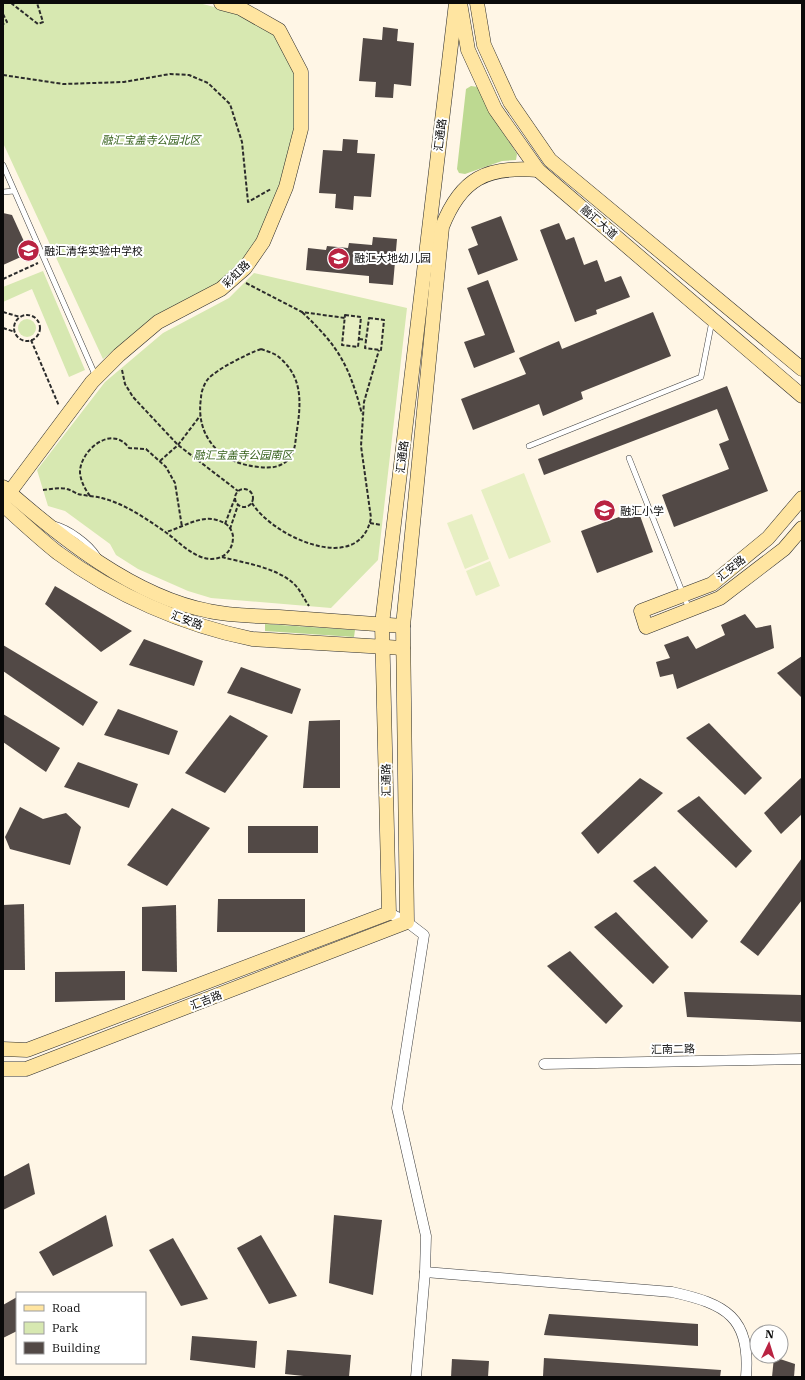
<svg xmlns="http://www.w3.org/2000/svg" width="805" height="1380" viewBox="0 0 805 1380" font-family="'IBM Plex Serif','Noto Sans SC',serif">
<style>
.green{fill:#d7e8b1}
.forest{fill:#bdd991}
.pitch{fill:#e7efc3}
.building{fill:#524946}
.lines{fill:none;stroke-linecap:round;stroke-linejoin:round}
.lane-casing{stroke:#3d3d3d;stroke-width:6}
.street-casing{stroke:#3d3d3d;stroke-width:11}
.secondary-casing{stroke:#2c2c2c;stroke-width:15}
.path{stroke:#2c2c2c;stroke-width:2;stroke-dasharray:4 2;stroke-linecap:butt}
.lane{stroke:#fff;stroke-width:5}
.street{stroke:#fff;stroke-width:10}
.secondary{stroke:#ffe5a1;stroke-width:14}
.labels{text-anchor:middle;stroke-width:4;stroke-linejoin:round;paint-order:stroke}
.street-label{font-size:11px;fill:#0a0a0a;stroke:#fff}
.park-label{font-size:11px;font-style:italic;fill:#35601b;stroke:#fff}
.poi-label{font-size:11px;fill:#0a0a0a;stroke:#fff;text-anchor:start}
</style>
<rect width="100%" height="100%" fill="#fff6e6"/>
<g class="green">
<polygon points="3,3 199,3 237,13 273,33 295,73 296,127 280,185 258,237 242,263 218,283 155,317 103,359 3,143"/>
<polygon points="43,271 85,370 69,377 32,289 3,302 3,287"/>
<polygon points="254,273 407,308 378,560 331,608 211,598 188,591 138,569 116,555 110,544 65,511 48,506 37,470 105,382 163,333 229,298"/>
<circle cx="27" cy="328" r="9"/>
</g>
<g class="forest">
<polygon points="471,86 478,87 490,113 517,154 516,160 502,161 465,174 459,173 457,169 466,89"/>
<polygon points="265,624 355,630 354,637 265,631"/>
</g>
<g class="pitch">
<polygon points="345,315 361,317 358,347 342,345"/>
<polygon points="369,318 384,320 381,350 365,348"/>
<polygon points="524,473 551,542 509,559 481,490"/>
<polygon points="472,514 489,559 465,569 447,523"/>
<polygon points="490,561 500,586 476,596 466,571"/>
</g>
<g class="building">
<polygon points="383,27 398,29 397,41 414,43 411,86 394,84 393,98 375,97 376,82 359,81 363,38 382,40"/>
<polygon points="343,139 358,140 357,153 375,154 371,197 354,196 353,210 335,208 336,194 319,193 323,150 342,151"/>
<polygon points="3,213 12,215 27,248 20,251 23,256 3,265"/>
<polygon points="501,216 518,260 478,275 468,249 478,245 471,227"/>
<polygon points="559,223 566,240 574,237 584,265 597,260 605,282 621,276 630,297 596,310 597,314 575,322 540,230"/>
<polygon points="373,237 397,239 393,285 369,283 369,276 306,270 308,248 326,250 327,246 348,248 349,243 372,245"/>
<polygon points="488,280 515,352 474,368 464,342 485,335 467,288"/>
<polygon points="653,312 671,356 581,392 583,399 543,416 539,404 473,430 461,399 526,374 519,358 559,341 562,349"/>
<polygon points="727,386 768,491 674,527 662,495 729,469 719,444 729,440 717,409 544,475 538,459"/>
<polygon points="638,510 653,552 597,573 581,531"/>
<polygon points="55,586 132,631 101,652 45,604"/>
<polygon points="745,614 756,628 771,625 774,648 677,689 673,674 660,677 656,662 670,658 664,645 688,636 696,649 725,635 721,625"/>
<polygon points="144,639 203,661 194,686 129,665"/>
<polygon points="3,645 98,702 83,726 3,671"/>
<polygon points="802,656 802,698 777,673"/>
<polygon points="241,667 301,689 292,714 227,693"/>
<polygon points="118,709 178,731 169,755 104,735"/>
<polygon points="3,714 60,748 46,772 3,742"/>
<polygon points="230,715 268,736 225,793 185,773"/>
<polygon points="340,720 340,788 303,788 309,721"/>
<polygon points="709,723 762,778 745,795 686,738"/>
<polygon points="78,762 138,784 129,808 64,787"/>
<polygon points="802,777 802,814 781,834 764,813"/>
<polygon points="640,778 663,793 598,854 581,833"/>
<polygon points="699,796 752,851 736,868 677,811"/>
<polygon points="20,807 43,819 66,813 81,827 70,865 10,849 5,837"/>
<polygon points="172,808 210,828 167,886 127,865"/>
<rect x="248" y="826" width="70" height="27"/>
<polygon points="802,858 802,900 758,956 740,942"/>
<polygon points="655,866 708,921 692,939 633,881"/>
<polygon points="218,899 305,899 305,932 217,932"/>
<polygon points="24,904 25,970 3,970 3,905"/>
<polygon points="176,905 177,972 142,971 142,907"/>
<polygon points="616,912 669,967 653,984 594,927"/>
<polygon points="570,951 623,1006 606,1024 547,966"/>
<polygon points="125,971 125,1000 55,1002 55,972"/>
<polygon points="684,992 802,995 802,1022 687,1017"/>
<polygon points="29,1163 35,1194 3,1210 3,1177"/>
<polygon points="106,1215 113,1246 53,1276 39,1252"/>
<polygon points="334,1215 382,1220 373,1295 329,1283"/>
<polygon points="261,1235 297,1296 269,1304 237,1248"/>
<polygon points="173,1238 208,1299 181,1306 149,1250"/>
<polygon points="17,1297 17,1331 3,1338 3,1305"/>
<polygon points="549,1314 698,1324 698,1346 544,1335"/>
<polygon points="192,1336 257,1341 255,1368 190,1360"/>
<polygon points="287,1350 351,1355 349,1377 313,1377 285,1374"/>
<polygon points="774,1357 795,1364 794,1377 772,1377"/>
<polygon points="544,1358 721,1370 720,1377 543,1376"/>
<polygon points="452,1359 489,1361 488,1377 451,1377"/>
</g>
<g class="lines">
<defs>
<g id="lane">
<polyline points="3,165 96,377"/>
<polyline points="3,192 14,191"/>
<polyline points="529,446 701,377 712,321"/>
<polyline points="629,458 689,609"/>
<path d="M54 524C69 528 89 542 98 556"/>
</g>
<g id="street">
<polyline points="389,913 407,922 424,935 397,1108 426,1236 425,1272 416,1377"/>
<polyline points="544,1064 802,1059"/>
<path d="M425 1272 672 1292C726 1304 751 1317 746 1377"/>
</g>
<g id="secondary">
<polyline points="460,3 468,50 495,109 538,170 802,396"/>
<polyline points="477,3 484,45 510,102 550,160 802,369"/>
<path d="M3 487C60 537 134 597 209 611 232 616 256 616 279 617 320 620 362 623 403 626"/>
<polyline points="802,498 768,538 712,584 641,611 646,627 720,598 784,549 802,528"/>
<polyline points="3,501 92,382 119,355 158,322 221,289 245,268 263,242 286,187 301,129 301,72 279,30 240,8 221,3"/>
<path d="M3 505C21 521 39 538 58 553 115 595 183 625 252 639L403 648"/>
<polyline points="3,1049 27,1050 389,913 382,624 456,3"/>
<path d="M3 1069H26L407 922 403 626 442 227C461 178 487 166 538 170"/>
</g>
</defs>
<use href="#lane" class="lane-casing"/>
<use href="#street" class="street-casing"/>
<use href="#secondary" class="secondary-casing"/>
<g class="path">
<polyline points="11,3 38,24 43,22 37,3"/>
<polyline points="3,14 7,22 3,24"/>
<polyline points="3,75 63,84 124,82 170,74 189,75 208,83 230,104 242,142 248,202 271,189"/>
<polyline points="3,279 38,263"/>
<polyline points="246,283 302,312 345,318"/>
<polyline points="3,312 20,317"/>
<path d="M302 312C339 347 349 365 362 414"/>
<polygon points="345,315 361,317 358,347 342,345"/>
<circle cx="27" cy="328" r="13"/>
<polygon points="369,318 384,320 381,350 365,348"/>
<polyline points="3,328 15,332"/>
<polyline points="359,339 366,340"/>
<polyline points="31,340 59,406"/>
<path d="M261 349C266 351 275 353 280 358 303 378 301 403 297 430 295 441 296 453 287 461 278 468 270 468 259 467 221 464 195 437 201 398 201 392 204 384 208 379 217 369 247 354 261 349Z"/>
<polyline points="122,370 125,384 133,397 178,445 238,491"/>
<polyline points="160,461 178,445 200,416"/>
<circle cx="244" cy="498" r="9"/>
<path d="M43 490C51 489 60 487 67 489 71 490 75 493 78 494 86 496 95 496 102 498 125 504 145 518 164 531 177 540 186 551 201 557 217 563 233 555 233 537 233 532 229 526 226 524 205 511 187 526 166 532"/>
<path d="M90 496C85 489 81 482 80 473 79 452 111 423 129 448L146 449 166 467 175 483 182 527"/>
<path d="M252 503C272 536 359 577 371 518L361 446 364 402 379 350"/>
<polyline points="370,523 381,525"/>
<polyline points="225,524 235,498"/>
<polyline points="230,529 238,505"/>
<path d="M222 557C244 563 275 567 293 583 300 589 304 599 309 606"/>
</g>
<use href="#lane" class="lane"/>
<use href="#street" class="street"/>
<use href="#secondary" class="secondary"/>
</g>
<defs>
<symbol id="school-disc" viewBox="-11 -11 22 22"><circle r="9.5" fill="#b92342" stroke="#fff"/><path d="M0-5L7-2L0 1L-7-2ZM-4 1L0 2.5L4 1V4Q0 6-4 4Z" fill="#fff"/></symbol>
</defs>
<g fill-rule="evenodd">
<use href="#school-disc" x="16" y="238" width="25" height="25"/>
<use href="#school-disc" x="326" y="246" width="25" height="25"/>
<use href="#school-disc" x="592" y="498" width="25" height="25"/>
</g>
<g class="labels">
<g class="street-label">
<text transform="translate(440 135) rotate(-83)" y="4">汇通路</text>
<text transform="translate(599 222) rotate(41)" y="4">融汇大道</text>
<text transform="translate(236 274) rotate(-45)" y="4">彩虹路</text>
<text transform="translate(402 457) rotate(-83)" y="4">汇通路</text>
<text transform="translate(731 568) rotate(-39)" y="4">汇安路</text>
<text transform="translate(187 620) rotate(20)" y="4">汇安路</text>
<text transform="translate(386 780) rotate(-91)" y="4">汇通路</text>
<text transform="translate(206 1000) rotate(-21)" y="4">汇吉路</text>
<text transform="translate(673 1049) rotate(-1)" y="4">汇南二路</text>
</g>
<g class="park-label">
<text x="151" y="144">融汇宝盖寺公园北区</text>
<text x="243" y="459">融汇宝盖寺公园南区</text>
</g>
<g class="poi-label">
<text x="44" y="255">融汇清华实验中学校</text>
<text x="354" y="262">融汇大地幼儿园</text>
<text x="620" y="515">融汇小学</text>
</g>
</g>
<rect width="805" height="1380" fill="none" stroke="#0a0a0a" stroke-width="8"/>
<rect x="16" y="1292" width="130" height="72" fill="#ffffff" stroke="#9d9d9d"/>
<rect x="24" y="1305" width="20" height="6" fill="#ffe5a1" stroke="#9d9d9d"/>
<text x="52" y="1312" font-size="12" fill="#0a0a0a">Road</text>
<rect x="24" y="1322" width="20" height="12" fill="#d7e8b1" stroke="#9d9d9d"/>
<text x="52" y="1332" font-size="12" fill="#0a0a0a">Park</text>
<rect x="24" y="1342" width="20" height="12" fill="#524946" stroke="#9d9d9d"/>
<text x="52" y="1352" font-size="12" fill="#0a0a0a">Building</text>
<g transform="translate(769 1344) rotate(4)"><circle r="19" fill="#ffffff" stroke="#9d9d9d"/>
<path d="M0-3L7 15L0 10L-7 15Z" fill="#b92342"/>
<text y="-6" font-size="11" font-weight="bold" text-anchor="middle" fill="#0a0a0a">N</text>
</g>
</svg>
